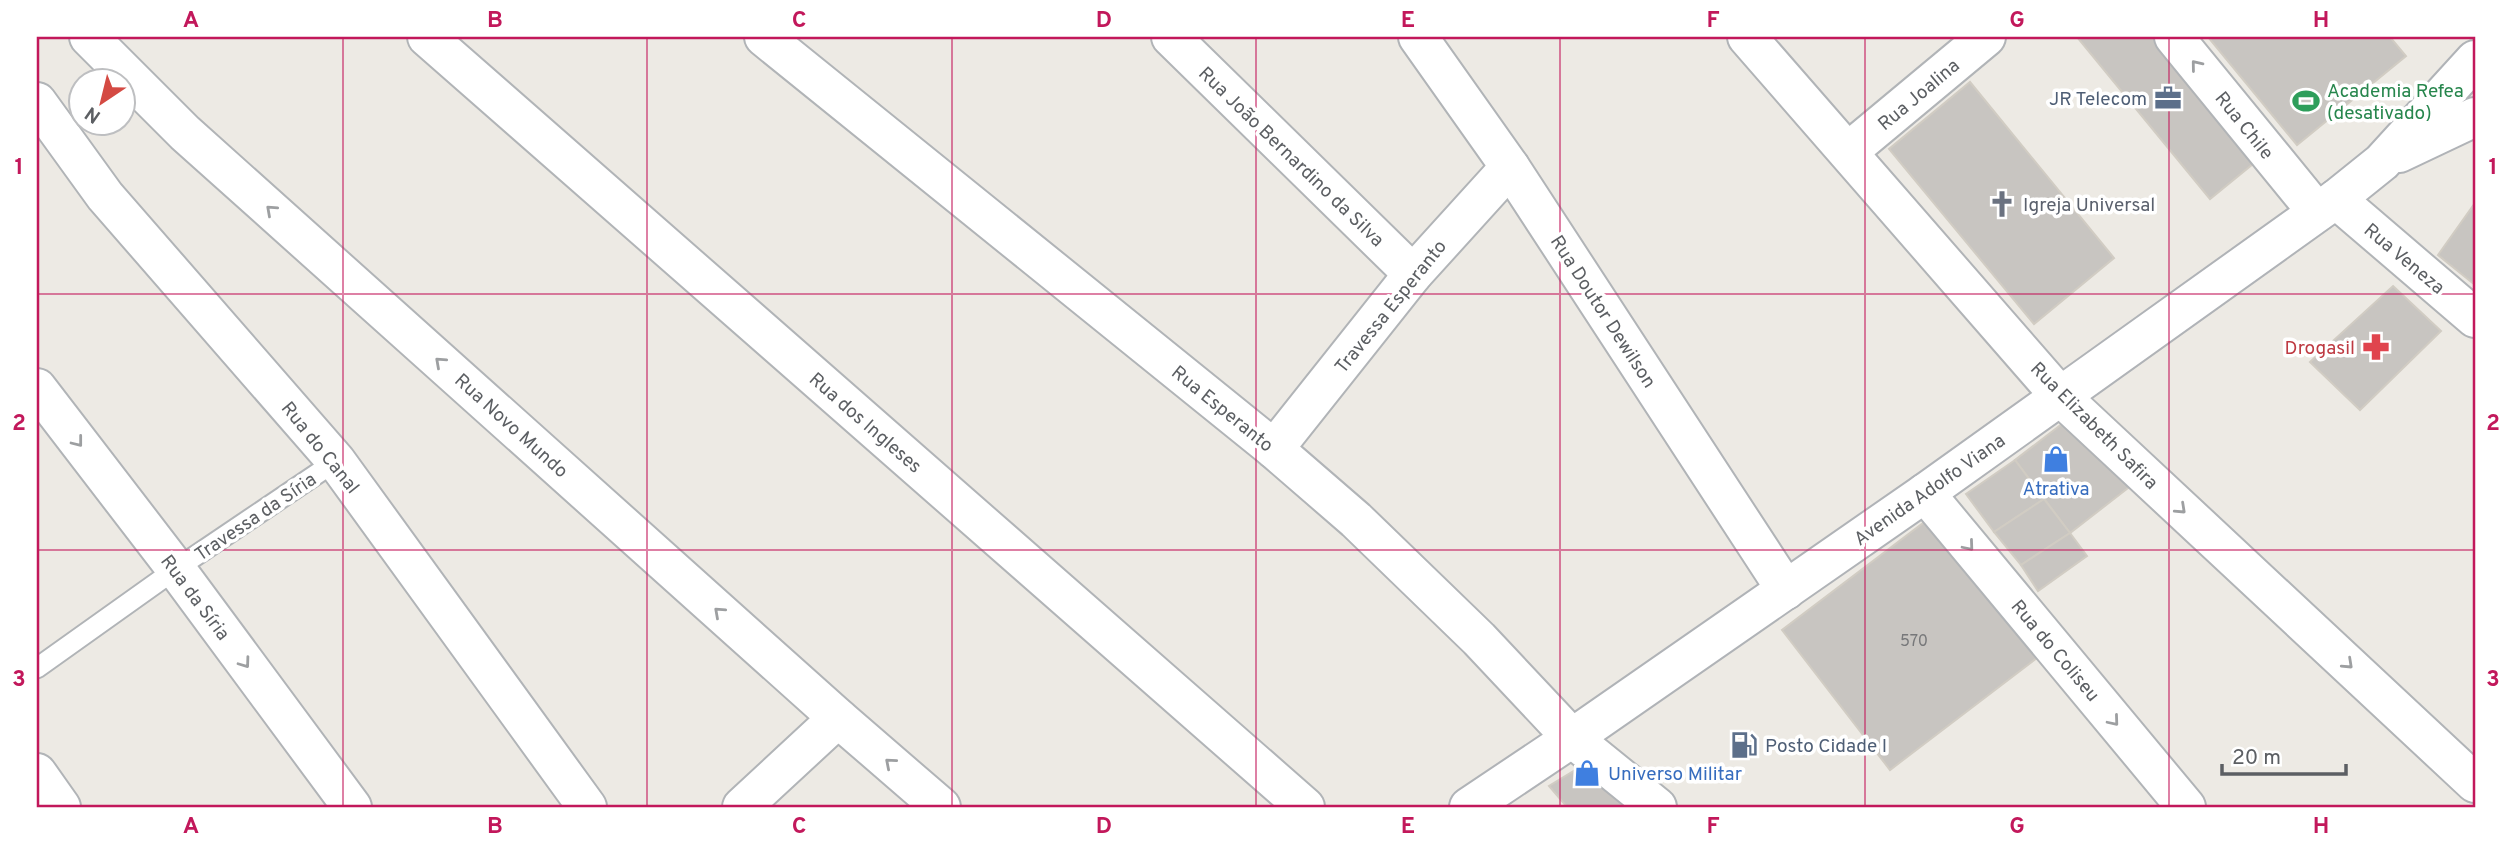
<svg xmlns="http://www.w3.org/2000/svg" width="2512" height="844" viewBox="0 0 2512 844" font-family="Overpass,sans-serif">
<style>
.building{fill:#c8c5c1;stroke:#d1ccc3;stroke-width:2}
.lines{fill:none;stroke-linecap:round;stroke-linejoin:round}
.service-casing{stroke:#b1b4b7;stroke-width:23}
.minor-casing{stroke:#b1b4b7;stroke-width:42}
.tertiary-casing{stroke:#b1b4b7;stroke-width:42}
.secondary-casing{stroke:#b0b3b7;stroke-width:42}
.service{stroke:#fff;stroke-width:19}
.minor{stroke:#fff;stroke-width:38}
.tertiary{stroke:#fff;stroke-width:38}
.secondary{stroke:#fff;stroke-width:38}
.oneway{stroke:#9d9fa1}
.grid{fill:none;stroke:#c2185b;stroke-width:2;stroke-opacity:0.55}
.labels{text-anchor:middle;stroke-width:7;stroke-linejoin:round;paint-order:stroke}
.number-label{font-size:16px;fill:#77787a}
.leisure-label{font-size:19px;fill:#27864d;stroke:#fff;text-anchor:start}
.street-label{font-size:19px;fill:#5c5f63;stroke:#fff}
.service-label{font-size:19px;fill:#4e5e75;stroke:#fff;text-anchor:end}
.worship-label{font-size:19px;fill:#5b616d;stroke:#fff;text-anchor:start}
.health-label{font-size:19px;fill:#be3a42;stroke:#fff;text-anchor:end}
.shop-label{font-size:19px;fill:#366cbe;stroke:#fff}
.neatline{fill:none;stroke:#c2185b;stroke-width:2.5}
.grid-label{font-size:23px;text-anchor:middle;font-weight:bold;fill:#c2185b}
</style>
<rect width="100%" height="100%" fill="#edeae4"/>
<g class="building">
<polygon points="2077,37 2159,37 2259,159 2210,199"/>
<polygon points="2208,37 2390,37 2406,56 2297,145"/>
<polygon points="1970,82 2114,258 2034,324 1889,149"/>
<polygon points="2475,203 2475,285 2438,255"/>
<polygon points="2393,286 2441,331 2360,410 2310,362"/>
<polygon points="2067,420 2132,485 2070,533 2015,460"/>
<polygon points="2015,460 2044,499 1994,532 1966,494"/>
<polygon points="2044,499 2070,533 2021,565 1994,532"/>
<polygon points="1939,511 2046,651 1890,770 1782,630"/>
<polygon points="2070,533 2087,556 2038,591 2021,565"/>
<polygon points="1590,761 1628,807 1567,807 1549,786"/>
</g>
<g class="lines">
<defs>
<polyline id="service" points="37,668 176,569 336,461"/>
<g id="minor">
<polyline points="89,37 185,133 838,718 941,807"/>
<polyline points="427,37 1305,807"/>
<polyline points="764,37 1274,449 1356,520 1479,639 1572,738 1657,807"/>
<polyline points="1171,37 1413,274"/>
<polyline points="1418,37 1510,167 1786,590"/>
<polyline points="1747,37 2060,396 2475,783"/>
<polyline points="2174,37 2317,212"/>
<polyline points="37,102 105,196 336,461 587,807"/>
<polyline points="1849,151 1986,37"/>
<polyline points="37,388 176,569 352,807"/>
<polyline points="1274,449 1413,274 1510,167"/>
<polyline points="1925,493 2186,807"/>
<polyline points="37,773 61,807"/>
<polyline points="742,807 838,718"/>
</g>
<polyline id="tertiary" points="2336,199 2475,318"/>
<g id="secondary">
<polyline points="2399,153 2475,117"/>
<polyline points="1469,807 1572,738 1925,493 2336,199 2382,162 2475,60"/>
</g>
</defs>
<use href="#service" class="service-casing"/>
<use href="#minor" class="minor-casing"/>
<use href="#tertiary" class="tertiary-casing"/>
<use href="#secondary" class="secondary-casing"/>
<use href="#service" class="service"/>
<use href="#minor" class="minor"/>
<use href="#tertiary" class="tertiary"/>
<use href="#secondary" class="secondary"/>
</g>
<defs><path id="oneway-chevron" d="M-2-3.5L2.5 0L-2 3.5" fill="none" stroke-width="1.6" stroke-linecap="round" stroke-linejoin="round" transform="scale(1.75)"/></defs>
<g class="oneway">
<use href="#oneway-chevron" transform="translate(2196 65) rotate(-129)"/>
<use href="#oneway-chevron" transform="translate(271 210) rotate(-138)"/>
<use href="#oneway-chevron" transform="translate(440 362) rotate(-138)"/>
<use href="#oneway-chevron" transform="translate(78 442) rotate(52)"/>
<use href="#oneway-chevron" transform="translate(2181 509) rotate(43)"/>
<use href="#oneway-chevron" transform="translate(1969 546) rotate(50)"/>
<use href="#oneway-chevron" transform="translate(719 612) rotate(-138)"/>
<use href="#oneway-chevron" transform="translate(245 663) rotate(54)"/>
<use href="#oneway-chevron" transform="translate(2348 664) rotate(43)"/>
<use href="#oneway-chevron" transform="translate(2114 721) rotate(50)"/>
<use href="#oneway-chevron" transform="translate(890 763) rotate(-139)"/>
</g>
<path class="grid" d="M343 37V807M647 37V807M952 37V807M1256 37V807M1560 37V807M1865 37V807M2169 37V807M37 294H2475M37 550H2475"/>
<defs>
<symbol id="office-bare" viewBox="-9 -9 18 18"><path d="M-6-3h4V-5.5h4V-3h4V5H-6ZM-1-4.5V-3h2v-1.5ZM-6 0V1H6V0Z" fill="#5c6f8a" stroke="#fff" stroke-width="2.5" paint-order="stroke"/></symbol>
<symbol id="stadium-bare" viewBox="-9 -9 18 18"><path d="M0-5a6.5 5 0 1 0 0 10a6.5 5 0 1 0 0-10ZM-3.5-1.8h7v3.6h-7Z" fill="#2e9e5b" stroke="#fff" stroke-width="2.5" paint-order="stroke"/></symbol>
<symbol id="church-bare" viewBox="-9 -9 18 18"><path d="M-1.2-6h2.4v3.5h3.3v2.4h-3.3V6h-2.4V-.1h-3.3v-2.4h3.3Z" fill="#6b7280" stroke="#fff" stroke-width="2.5" paint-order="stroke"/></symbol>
<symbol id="pharmacy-bare" viewBox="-9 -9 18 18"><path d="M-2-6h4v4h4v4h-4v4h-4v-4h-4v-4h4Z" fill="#e0444e" stroke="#fff" stroke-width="2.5" paint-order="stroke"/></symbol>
<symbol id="shop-bare" viewBox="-9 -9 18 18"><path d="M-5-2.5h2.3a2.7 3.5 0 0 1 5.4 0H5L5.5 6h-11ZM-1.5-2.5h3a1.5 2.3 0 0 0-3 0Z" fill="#3f7fe0" stroke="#fff" stroke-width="2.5" paint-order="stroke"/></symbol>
<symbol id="fuel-bare" viewBox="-9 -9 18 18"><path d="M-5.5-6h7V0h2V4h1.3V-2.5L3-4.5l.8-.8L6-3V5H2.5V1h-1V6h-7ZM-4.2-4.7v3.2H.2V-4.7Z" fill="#5c6f8a" stroke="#fff" stroke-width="2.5" paint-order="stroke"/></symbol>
</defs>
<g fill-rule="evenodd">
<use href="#office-bare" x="2149" y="79" width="38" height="38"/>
<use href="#stadium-bare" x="2287" y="82" width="38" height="38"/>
<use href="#church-bare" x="1983" y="185" width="38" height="38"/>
<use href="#pharmacy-bare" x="2357" y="328" width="38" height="38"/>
<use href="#shop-bare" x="2037" y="440" width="38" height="38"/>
<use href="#fuel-bare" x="1725" y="726" width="38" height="38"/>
<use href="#shop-bare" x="1568" y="754" width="38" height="38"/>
</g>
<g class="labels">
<g class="number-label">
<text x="1914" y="646">570</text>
</g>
<g class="leisure-label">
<text x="2327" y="97">Academia Refea<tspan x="2327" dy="22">(desativado)</tspan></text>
</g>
<g class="street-label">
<text transform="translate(1918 94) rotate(-40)" y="7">Rua Joalina</text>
<text transform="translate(2245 125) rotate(51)" y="7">Rua Chile</text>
<text transform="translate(1292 156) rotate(44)" y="7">Rua João Bernardino da Silva</text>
<text transform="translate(2405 258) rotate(40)" y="7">Rua Veneza</text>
<text transform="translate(1390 306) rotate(-51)" y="7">Travessa Esperanto</text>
<text transform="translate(1604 311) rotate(57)" y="7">Rua Doutor Dewilson</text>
<text transform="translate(1223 408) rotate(39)" y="7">Rua Esperanto</text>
<text transform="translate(866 422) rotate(41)" y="7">Rua dos Ingleses</text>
<text transform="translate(512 425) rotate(42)" y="7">Rua Novo Mundo</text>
<text transform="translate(2095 425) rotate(45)" y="7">Rua Elizabeth Safira</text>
<text transform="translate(321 447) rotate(51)" y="7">Rua do Canal</text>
<text transform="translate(1929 489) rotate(-35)" y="7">Avenida Adolfo Viana</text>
<text transform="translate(255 516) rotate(-34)" y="7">Travessa da Síria</text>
<text transform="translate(196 597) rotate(53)" y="7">Rua da Síria</text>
<text transform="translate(2056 650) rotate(50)" y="7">Rua do Coliseu</text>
</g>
<g class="service-label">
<text x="2147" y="105">JR Telecom</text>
<text x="1765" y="752" text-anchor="start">Posto Cidade I</text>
</g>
<g class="worship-label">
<text x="2023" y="211">Igreja Universal</text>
</g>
<g class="health-label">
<text x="2355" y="354">Drogasil</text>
</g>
<g class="shop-label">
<text x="2056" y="495">Atrativa</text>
<text x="1608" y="780" text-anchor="start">Universo Militar</text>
</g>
</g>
<rect width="2512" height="844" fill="none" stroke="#ffffff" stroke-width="77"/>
<g transform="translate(102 102) rotate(215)"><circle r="33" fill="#ffffff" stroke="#bebfc1" stroke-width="2"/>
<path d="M0-5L12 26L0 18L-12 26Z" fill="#d44a43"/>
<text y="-10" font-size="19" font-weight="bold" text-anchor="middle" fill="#5c5f63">N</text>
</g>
<path d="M2222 764v10h124v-10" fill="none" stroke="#5c5f63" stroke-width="3.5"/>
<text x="2232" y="764" font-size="21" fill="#5c5f63" stroke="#ffffff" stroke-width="5" paint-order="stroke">20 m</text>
<rect x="38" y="38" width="2436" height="768" class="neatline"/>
<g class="grid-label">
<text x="191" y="27">A</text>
<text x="495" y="27">B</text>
<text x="799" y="27">C</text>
<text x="1104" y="27">D</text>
<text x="1408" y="27">E</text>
<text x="1713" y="27">F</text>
<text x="2017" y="27">G</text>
<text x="2321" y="27">H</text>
<text x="19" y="174">1</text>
<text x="2493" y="174">1</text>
<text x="19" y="430">2</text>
<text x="2493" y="430">2</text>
<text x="19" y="686">3</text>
<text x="2493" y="686">3</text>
<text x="191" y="833">A</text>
<text x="495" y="833">B</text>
<text x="799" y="833">C</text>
<text x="1104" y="833">D</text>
<text x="1408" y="833">E</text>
<text x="1713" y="833">F</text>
<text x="2017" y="833">G</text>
<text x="2321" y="833">H</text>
</g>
</svg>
